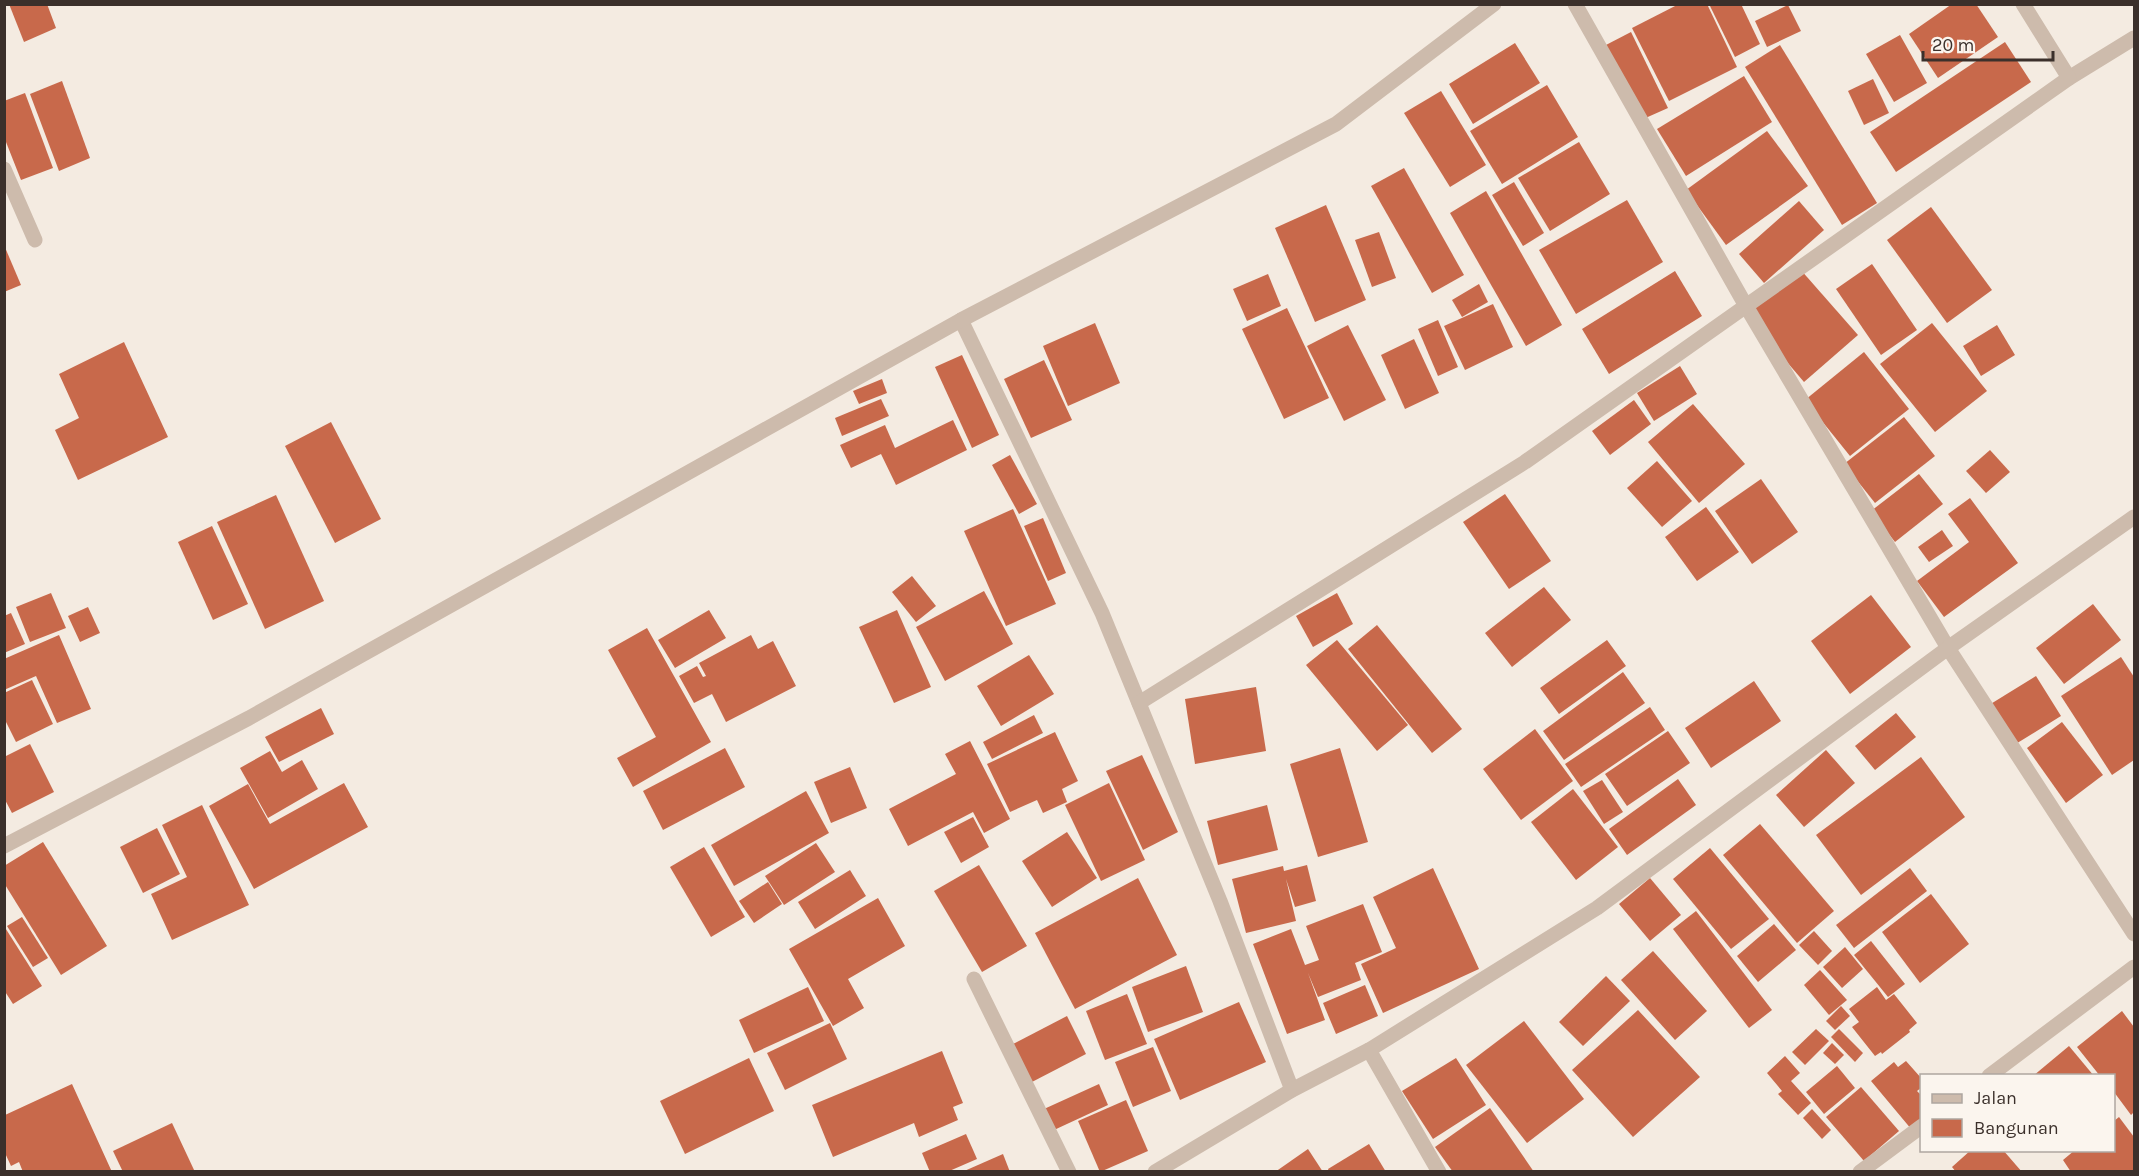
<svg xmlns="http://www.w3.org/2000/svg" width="2139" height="1176" viewBox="0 0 2139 1176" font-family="Karla,sans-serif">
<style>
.building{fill:#c8694b}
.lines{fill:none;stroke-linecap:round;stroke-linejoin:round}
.street{stroke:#cdbbac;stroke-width:15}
</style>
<rect width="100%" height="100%" fill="#f4ebe1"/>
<g class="building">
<polygon points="9,4 47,4 56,28 24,42"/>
<polygon points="1679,4 1707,4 1737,67 1669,101 1632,28"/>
<polygon points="1709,4 1741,4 1760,44 1735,57"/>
<polygon points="1952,4 1976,4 1998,37 1938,78 1909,34"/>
<polygon points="1788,5 1801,31 1767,47 1755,21"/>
<polygon points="1631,32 1668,108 1641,120 1604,46"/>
<polygon points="1900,35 1927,83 1894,102 1866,54"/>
<polygon points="2005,42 2031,82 1896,172 1870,132"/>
<polygon points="1515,43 1540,83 1473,124 1449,84"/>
<polygon points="1780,45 1877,203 1842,225 1745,67"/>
<polygon points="1744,76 1772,122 1686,176 1657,129"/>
<polygon points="1873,79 1889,113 1864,125 1848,91"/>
<polygon points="62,81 90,158 59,171 30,94"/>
<polygon points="1547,85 1578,137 1502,184 1470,131"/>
<polygon points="1441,91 1486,165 1450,187 1404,113"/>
<polygon points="25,93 53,168 21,180 4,137 4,101"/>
<polygon points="1767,131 1808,186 1726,245 1686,190"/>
<polygon points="1579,142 1610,194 1550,231 1518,178"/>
<polygon points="1404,168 1464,275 1432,293 1371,186"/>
<polygon points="1514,182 1544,233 1523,246 1492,195"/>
<polygon points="1486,191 1562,325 1526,346 1450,213"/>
<polygon points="1627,200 1663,262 1576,314 1539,250"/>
<polygon points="1799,201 1824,230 1764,283 1739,254"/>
<polygon points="1326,205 1366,300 1315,322 1275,228"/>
<polygon points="1931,207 1992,290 1947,323 1887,240"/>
<polygon points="1379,232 1396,278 1372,287 1355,240"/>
<polygon points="4,245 21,285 4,292"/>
<polygon points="1872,264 1917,330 1881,355 1836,289"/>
<polygon points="1800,269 1858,335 1804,382 1747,315"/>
<polygon points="1675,271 1702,316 1609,374 1582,329"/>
<polygon points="1268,274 1281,306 1247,321 1233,289"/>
<polygon points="1479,284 1488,302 1462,317 1452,300"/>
<polygon points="1493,304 1513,347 1465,370 1444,326"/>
<polygon points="1287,308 1329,398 1284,419 1242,329"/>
<polygon points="1438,320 1458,367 1438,376 1418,329"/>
<polygon points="1095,323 1120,383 1068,406 1043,346"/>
<polygon points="1932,323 1987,391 1935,432 1880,364"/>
<polygon points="1348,325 1386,400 1344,421 1307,346"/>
<polygon points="1997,325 2015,355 1981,376 1963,346"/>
<polygon points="1414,339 1439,393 1405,409 1381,355"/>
<polygon points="124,342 168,437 78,480 55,430 79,418 59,374"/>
<polygon points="1864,352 1909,409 1850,456 1805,400"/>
<polygon points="962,355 999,435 972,448 935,367"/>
<polygon points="1044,360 1072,420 1031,438 1004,379"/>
<polygon points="1680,366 1697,394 1654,421 1637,393"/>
<polygon points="882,379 887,393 859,404 853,391"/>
<polygon points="881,399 889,416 842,436 835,418"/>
<polygon points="1634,400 1651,424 1610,455 1592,431"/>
<polygon points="1693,404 1745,464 1699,503 1648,442"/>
<polygon points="1904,417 1935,456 1875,503 1844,464"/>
<polygon points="953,420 967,450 896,485 881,454 851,468 840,445 885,425 895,448"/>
<polygon points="331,422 381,519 335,543 285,446"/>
<polygon points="1990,450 2010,472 1986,493 1966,471"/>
<polygon points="1010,455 1037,504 1019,514 992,465"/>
<polygon points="1657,461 1692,501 1662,527 1627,488"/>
<polygon points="1919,474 1943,504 1895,542 1871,511"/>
<polygon points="1761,479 1798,532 1752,564 1715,511"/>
<polygon points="1505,494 1551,561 1509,589 1463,522"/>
<polygon points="276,495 324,601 265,629 217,522"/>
<polygon points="1970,498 2018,563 1944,617 1917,581 1969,542 1948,514"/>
<polygon points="1706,507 1739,552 1697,581 1665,537"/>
<polygon points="1013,509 1056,604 1006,626 964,531"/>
<polygon points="1043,518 1066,573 1048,581 1024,526"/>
<polygon points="212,526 248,604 213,620 178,542"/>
<polygon points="1942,530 1953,546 1929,562 1918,547"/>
<polygon points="912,576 936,606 916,622 892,592"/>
<polygon points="1544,587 1571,620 1512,667 1485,633"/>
<polygon points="984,591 1013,644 945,681 916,627"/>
<polygon points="51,593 66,628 30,642 16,607"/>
<polygon points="1337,593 1353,624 1313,647 1296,616"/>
<polygon points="1871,595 1911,647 1850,694 1811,641"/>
<polygon points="2093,604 2121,640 2064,684 2036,648"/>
<polygon points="88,607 100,633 80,642 68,616"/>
<polygon points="709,610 726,638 675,668 658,640"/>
<polygon points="897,610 931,687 894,703 859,627"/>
<polygon points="11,613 25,644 4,653 4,616"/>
<polygon points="1377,625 1462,729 1432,753 1348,649"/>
<polygon points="647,628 711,742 633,787 617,758 656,737 608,650"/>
<polygon points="59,635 91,709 57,723 36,676 4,690 4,659"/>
<polygon points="751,635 758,649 773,641 796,686 726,722 712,694 694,703 679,676 697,666 703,677 706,676 699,663"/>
<polygon points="1337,640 1408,725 1377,751 1306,665"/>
<polygon points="1607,640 1626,666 1559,714 1540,688"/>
<polygon points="1029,655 1054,694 1001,726 977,686"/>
<polygon points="2121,657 2134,677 2134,760 2112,775 2061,696"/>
<polygon points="1623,672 1645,703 1564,760 1543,731"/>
<polygon points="2036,676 2061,716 2014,745 1989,705"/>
<polygon points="32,680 53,724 16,742 4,718 4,693"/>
<polygon points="1754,681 1781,721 1711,768 1685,728"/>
<polygon points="1256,687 1266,751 1195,764 1185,699"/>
<polygon points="1650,707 1665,730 1581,787 1565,764"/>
<polygon points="321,708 334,734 279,762 265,737"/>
<polygon points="1896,713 1916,737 1875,770 1855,746"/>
<polygon points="1034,715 1043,733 992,759 983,742"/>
<polygon points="2062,722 2103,775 2066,803 2027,748"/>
<polygon points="1535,729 1573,781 1521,820 1483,769"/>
<polygon points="1668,731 1690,763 1627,806 1605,774"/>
<polygon points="1055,732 1078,781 1062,789 1067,802 1043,813 1037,800 1010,812 987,764"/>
<polygon points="970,741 1010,819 984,833 973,812 908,846 889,809 956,774 945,754"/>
<polygon points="30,744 54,792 12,813 4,798 4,757"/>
<polygon points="725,748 745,787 663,830 643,791"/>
<polygon points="1340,748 1368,842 1318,857 1290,764"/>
<polygon points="1826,750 1855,783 1804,827 1776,795"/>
<polygon points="270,751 282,772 302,760 318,789 268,818 240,768"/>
<polygon points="1142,755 1178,832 1143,850 1106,771"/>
<polygon points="1921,757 1965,817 1861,895 1816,835"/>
<polygon points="850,767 867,808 831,823 814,782"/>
<polygon points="1678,779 1696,805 1627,855 1609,829"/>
<polygon points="1602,780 1623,812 1604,824 1583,791"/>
<polygon points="344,783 368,827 254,889 209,806 248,784 270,824"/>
<polygon points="1109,783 1145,860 1101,881 1065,805"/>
<polygon points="1573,789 1618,847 1576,880 1531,822"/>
<polygon points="806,791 829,833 734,886 711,845"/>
<polygon points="202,805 249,905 172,940 151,894 187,877 162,825"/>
<polygon points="1267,805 1278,850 1218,865 1207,821"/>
<polygon points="973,817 989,847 961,863 944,832"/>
<polygon points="1760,824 1834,911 1797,943 1723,855"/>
<polygon points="157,828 180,874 143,893 120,847"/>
<polygon points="1067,832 1097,878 1052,907 1022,861"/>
<polygon points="43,842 107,946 61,975 4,883 4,866"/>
<polygon points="816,843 835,872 784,905 765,876"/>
<polygon points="704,847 745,917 711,937 670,867"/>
<polygon points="1710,848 1769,919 1731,949 1673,879"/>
<polygon points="979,865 1027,946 982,972 934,891"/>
<polygon points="1307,865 1316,901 1295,907 1286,879 1296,921 1246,933 1232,879 1283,866 1284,871"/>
<polygon points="1433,868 1479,969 1383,1013 1361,964 1396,948 1373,897"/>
<polygon points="1910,868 1927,891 1854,948 1836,925"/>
<polygon points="850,870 866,896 815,929 798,902"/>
<polygon points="1138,878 1177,955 1075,1009 1035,933"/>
<polygon points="1650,878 1681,915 1650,941 1619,904"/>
<polygon points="768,882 782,904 754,923 739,901"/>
<polygon points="1931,894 1969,944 1920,983 1882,932"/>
<polygon points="878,898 905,946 848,979 864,1008 833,1026 789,949"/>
<polygon points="1363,904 1382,952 1355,963 1361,980 1318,997 1308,973 1325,1020 1287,1034 1253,944 1291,929 1305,965 1319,960 1306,926"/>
<polygon points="1696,911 1772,1010 1749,1028 1673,929"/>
<polygon points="22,917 48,958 33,967 7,926"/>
<polygon points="1774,924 1796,950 1758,982 1737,956"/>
<polygon points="4,926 42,986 13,1004 4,990"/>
<polygon points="1814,931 1832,951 1818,965 1799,945"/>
<polygon points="1871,941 1905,984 1888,997 1854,955"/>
<polygon points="1845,947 1863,969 1842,988 1823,967"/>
<polygon points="1653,951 1707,1011 1675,1040 1621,980"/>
<polygon points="1186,966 1203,1012 1148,1032 1132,987"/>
<polygon points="1820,970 1847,1000 1829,1015 1804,985"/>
<polygon points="1606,976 1630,1001 1583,1046 1559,1022"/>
<polygon points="1365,985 1378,1016 1336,1034 1323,1003"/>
<polygon points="808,987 824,1021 754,1053 739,1020"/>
<polygon points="1877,987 1886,1000 1894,994 1917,1023 1909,1030 1910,1032 1882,1054 1881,1052 1875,1056 1852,1027 1859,1022 1849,1009"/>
<polygon points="1127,994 1147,1044 1105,1060 1086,1011"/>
<polygon points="1239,1002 1266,1062 1180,1100 1154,1039"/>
<polygon points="1841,1006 1850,1016 1835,1030 1826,1021"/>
<polygon points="1638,1010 1700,1077 1633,1137 1572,1070"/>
<polygon points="2122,1011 2134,1027 2134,1112 2131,1115 2114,1092 2114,1076 2100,1076 2077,1047"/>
<polygon points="1067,1016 1086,1054 1030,1083 1011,1045"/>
<polygon points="1524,1021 1584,1099 1527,1143 1466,1065"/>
<polygon points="830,1023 847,1059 785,1090 767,1053"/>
<polygon points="1816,1029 1829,1041 1805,1065 1792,1052"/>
<polygon points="1839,1029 1863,1053 1855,1062 1831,1037"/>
<polygon points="1832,1043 1844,1055 1835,1064 1823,1053"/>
<polygon points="2069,1046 2094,1076 2033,1076"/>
<polygon points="1153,1047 1171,1091 1133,1107 1115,1062"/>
<polygon points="942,1051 963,1103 953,1107 958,1120 919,1137 914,1123 833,1157 812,1105"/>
<polygon points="1785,1056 1800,1073 1791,1081 1811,1103 1798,1115 1778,1094 1782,1091 1767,1073"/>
<polygon points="749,1058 774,1111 685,1154 660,1101"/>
<polygon points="1456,1058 1486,1105 1433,1139 1402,1091"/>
<polygon points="1906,1061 1922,1079 1922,1087 1917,1091 1922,1096 1922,1121 1912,1130 1871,1081 1894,1062 1898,1067"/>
<polygon points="1837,1066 1855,1088 1824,1114 1806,1092"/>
<polygon points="72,1084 112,1172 23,1172 19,1162 11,1166 5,1153 5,1115"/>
<polygon points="1099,1084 1108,1105 1054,1130 1044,1109"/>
<polygon points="1861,1087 1899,1131 1864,1161 1826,1117"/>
<polygon points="1126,1100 1148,1151 1100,1172 1078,1121"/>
<polygon points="1490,1108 1534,1172 1453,1172 1435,1147"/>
<polygon points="1812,1109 1831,1130 1822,1139 1803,1118"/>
<polygon points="2119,1117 2134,1137 2134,1172 2071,1172 2063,1160 2075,1150 2114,1150 2114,1121"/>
<polygon points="172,1123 195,1172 123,1172 113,1151"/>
<polygon points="966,1134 977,1159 947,1172 930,1172 922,1153"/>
<polygon points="1369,1144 1386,1172 1329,1172 1328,1169"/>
<polygon points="1308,1149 1323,1172 1275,1172"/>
<polygon points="1971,1150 2003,1150 2022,1172 1956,1172 1952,1167"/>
<polygon points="1003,1154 1010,1172 962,1172"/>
</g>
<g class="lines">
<g class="street">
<polyline points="1575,4 1746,306 1948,648 2134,934"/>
<polyline points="2069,78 2134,38"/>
<polyline points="4,169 35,240"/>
<polyline points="961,320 1102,613 1220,901 1292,1090"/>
<polyline points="1139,703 1525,462 2069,78 2023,4"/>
<polyline points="4,846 249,718 961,320 1336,124 1494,4"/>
<polyline points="974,979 1069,1172"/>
<polyline points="1369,1050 1439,1172"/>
<polyline points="1989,1076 2134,967"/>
<polyline points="1155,1172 1292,1090 1369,1050 1597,908 1948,648 2134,517"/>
<polyline points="1860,1172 1922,1126"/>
</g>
</g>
<rect width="2139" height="1176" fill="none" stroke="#3b302b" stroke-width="12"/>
<rect x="1920" y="1074" width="195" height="78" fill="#fbf5ee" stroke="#aea6a0" stroke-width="1.5"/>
<rect x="1932" y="1094" width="30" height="9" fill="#cdbbac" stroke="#aea6a0" stroke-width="1.5"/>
<text x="1974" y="1104" font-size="18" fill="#3b302b">Jalan</text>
<rect x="1932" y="1119" width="30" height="18" fill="#c8694b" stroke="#aea6a0" stroke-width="1.5"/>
<text x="1974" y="1134" font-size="18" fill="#3b302b">Bangunan</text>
<path d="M1923 51v9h130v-9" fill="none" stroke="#3b302b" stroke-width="3"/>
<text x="1932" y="51" font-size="18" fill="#3b302b" stroke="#fbf5ee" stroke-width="4.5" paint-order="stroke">20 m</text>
</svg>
